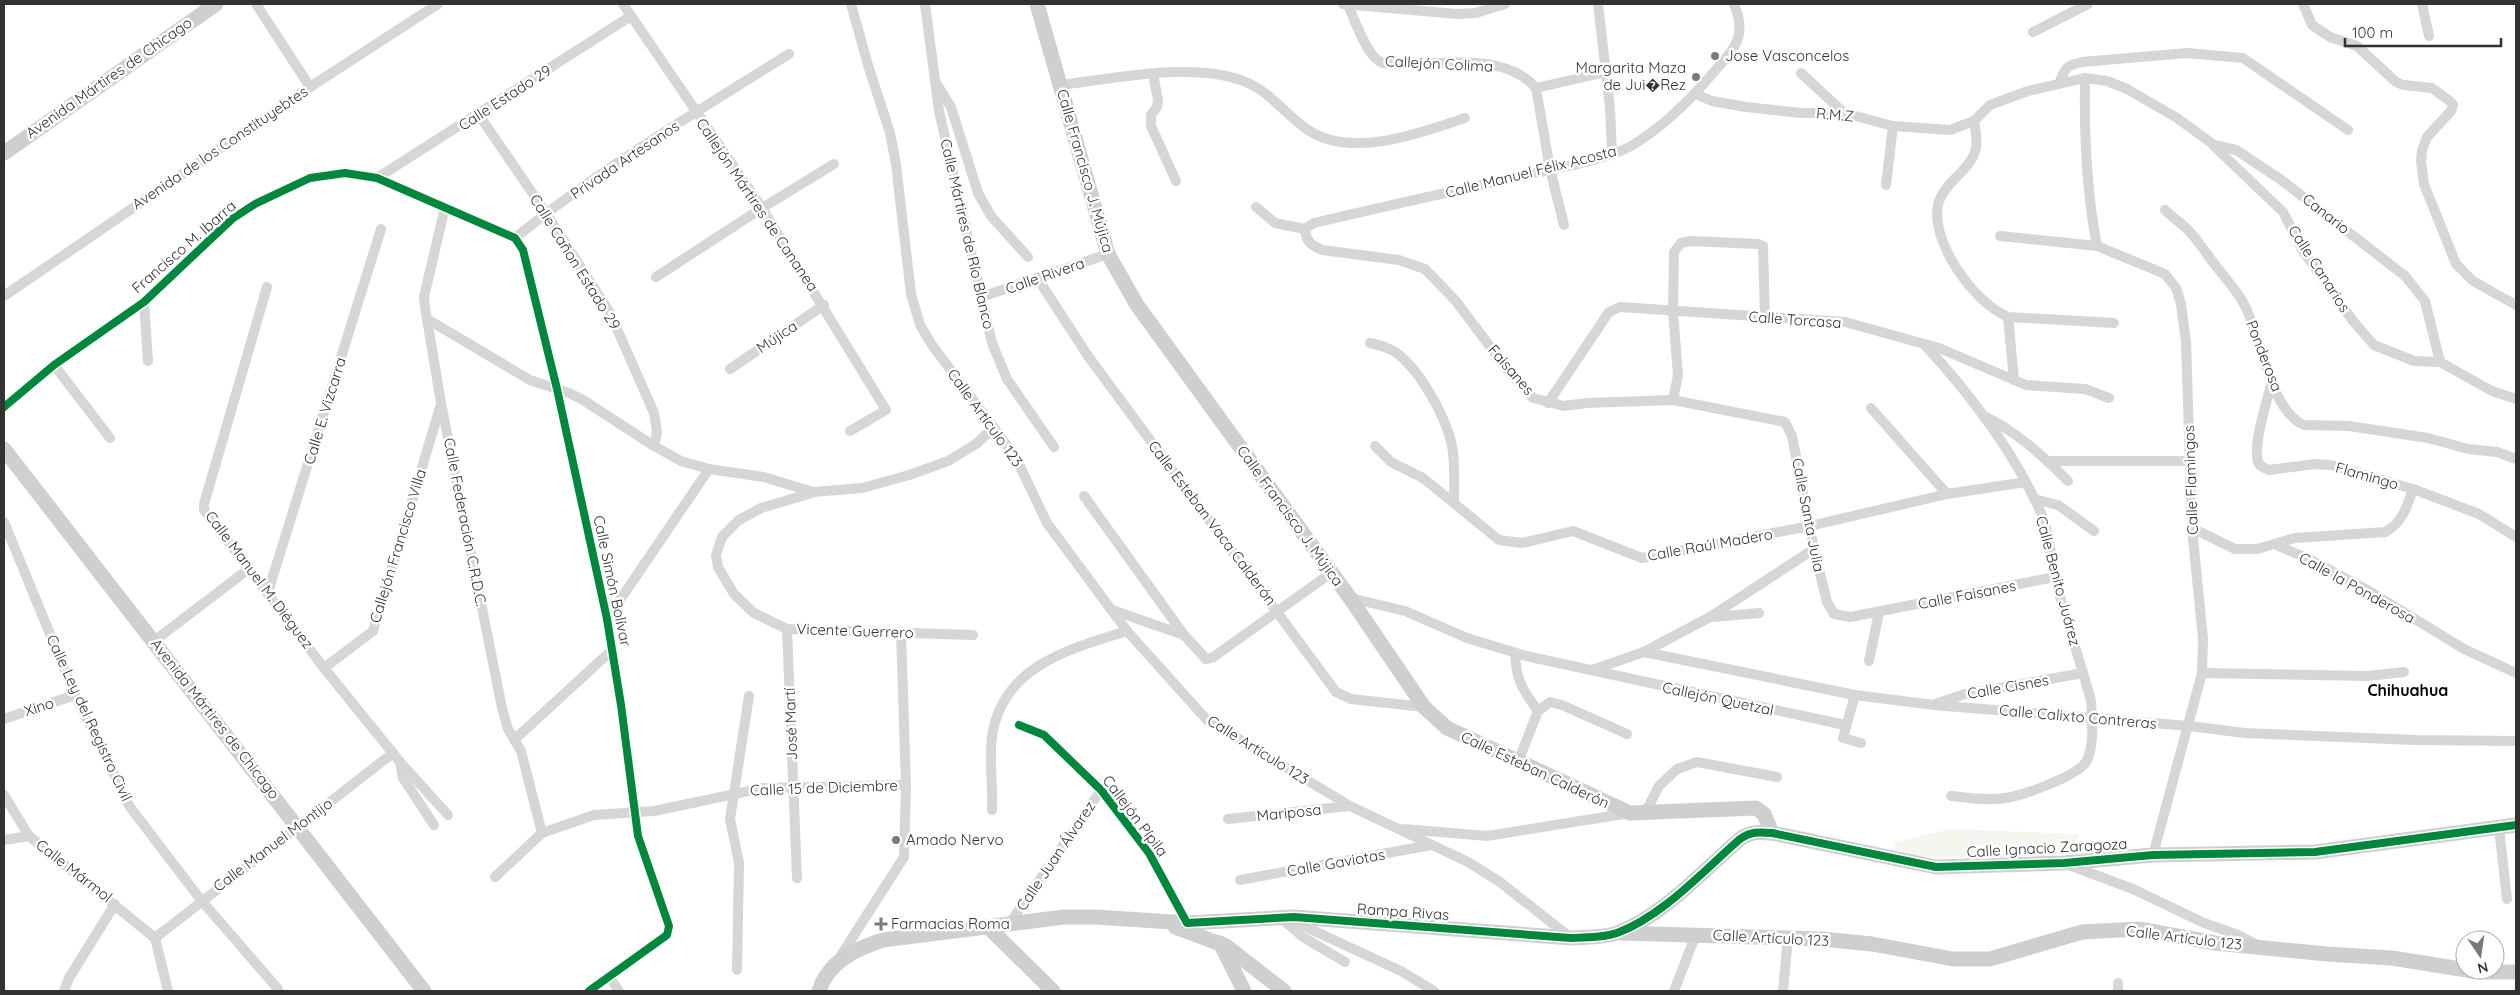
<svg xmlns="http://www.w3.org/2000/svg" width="2520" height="995" viewBox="0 0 2520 995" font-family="Quicksand,sans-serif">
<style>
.green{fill:#f3f7ee}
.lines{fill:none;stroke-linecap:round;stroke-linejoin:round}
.street{stroke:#d6d6d6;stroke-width:10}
.secondary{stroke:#cfcfcf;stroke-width:15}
.cycleway-casing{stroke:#fff;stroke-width:11}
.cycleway{stroke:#00873e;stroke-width:8}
.poi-dot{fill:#7a7a7a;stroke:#fff;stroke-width:2}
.labels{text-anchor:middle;stroke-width:5;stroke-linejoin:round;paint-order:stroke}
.poi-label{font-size:15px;fill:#323232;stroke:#fff;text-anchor:start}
.street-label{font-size:15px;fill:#323232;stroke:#fff}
.neighbourhood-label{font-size:16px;font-weight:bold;fill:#000;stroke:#fff}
</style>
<rect width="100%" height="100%" fill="#fff"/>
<polygon class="green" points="1950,829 2078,834 2076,852 1999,857 1910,857 1894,852 1895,842"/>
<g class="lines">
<g class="street">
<polyline points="256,4 310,87"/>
<polyline points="623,4 762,208 886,410 850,431"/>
<polyline points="851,4 868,65 890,133 896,164 911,294 920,325 932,345 1015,456 1047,523 1127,631 1207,720 1350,806 1468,862 1500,882 1571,938"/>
<polyline points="925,4 939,111 992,343 1007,379 1054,447"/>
<polyline points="1343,4 1457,14 1476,13 1505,4"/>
<polyline points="1598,4 1610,108 1612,154"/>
<polyline points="2303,4 2312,25 2330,37 2357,46 2396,82 2403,85 2432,88 2451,102 2453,105 2451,111 2427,137 2422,150 2421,161 2424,184 2456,264 2473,281 2516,305"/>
<polyline points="2422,4 2429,36"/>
<path d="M1348 5C1354 18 1366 54 1379 61 1388 66 1402 64 1413 64 1452 63 1508 55 1536 88L1550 169 1564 225"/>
<polyline points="2033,32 2088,4"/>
<polyline points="1801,73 1844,113"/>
<polyline points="1153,74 1158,100 1157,107 1151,115 1151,126 1176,181"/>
<path d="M2085 78C2084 136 2086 190 2097 246"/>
<polyline points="936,83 951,107 978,193 991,216 1028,257"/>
<path d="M2059 84C2065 68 2065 66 2082 62L2187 53 2243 58 2348 130"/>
<path d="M1060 85C1114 79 1198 60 1248 83 1271 93 1287 116 1308 130 1351 159 1421 133 1465 118"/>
<polyline points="1536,88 1606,72"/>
<polyline points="1695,94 1712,101 1746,107 1801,113 1844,113 1893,126 1950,130 1974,121 1990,105 2028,91 2085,78 2107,81 2127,89 2177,118 2214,145 2236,150 2280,179 2405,276 2425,301 2440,362 2492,391 2516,399"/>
<polyline points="479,115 546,213 610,313 654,413 657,432 654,446"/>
<path d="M1974 121C1975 129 1978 140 1976 148 1972 169 1946 181 1939 201 1927 239 1975 304 2008 317L2114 323"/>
<polyline points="2214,146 2283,212 2303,251 2353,321 2374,345 2414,361 2440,362"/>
<polyline points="377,178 631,16"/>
<polyline points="1886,185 1893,126"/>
<polyline points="445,207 424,297 425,307 441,403 502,708 508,729 521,751 542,833"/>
<polyline points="1256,207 1275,223 1305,229"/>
<path d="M2165 210C2172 217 2181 223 2188 230 2200 242 2208 257 2219 270 2228 281 2237 291 2244 304 2261 335 2269 410 2304 425L2349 426 2428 438 2468 449 2497 452 2516 459"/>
<path d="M1305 229C1306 242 1311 245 1322 250L1399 260 1425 269 1455 300 1510 373 1533 398 1564 406 1587 403 1673 400 1785 422 1792 436 1814 549 1827 602 1834 614 1850 617 2055 577"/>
<path d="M1305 229 1314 223C1385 206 1455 191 1525 175 1556 168 1604 161 1631 146 1662 128 1690 100 1713 73 1734 49 1748 37 1734 4"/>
<polyline points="2000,236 2097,246 2165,274 2176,288 2181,304 2186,342 2192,528 2203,639 2202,673 2153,855"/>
<path d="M515 238C600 169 696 112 789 54"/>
<polyline points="656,277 762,208 834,164"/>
<polyline points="1038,279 1088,356 1336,692 1351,699 1424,707"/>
<polyline points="267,287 204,504 204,510 324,668 400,762 448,815"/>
<polyline points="4,296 310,87 438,4"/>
<polyline points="981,297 1108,254"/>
<polyline points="144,302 148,361"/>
<polyline points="2008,317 2014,380"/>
<polyline points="427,319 530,380 569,393 583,400 654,446 681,461 709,469 764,477 813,492 862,488 909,475 948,461 976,444 993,428"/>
<path d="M1370 343C1380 345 1390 348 1398 354 1422 373 1450 423 1453 453 1455 470 1454 487 1454 503"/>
<path d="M1924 344C1970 394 2014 451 2041 513 2050 534 2050 555 2055 576 2064 618 2080 659 2091 701 2092 718 2095 747 2086 762 2077 776 2022 796 2005 798 1988 801 1969 798 1951 796"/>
<polyline points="54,365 110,438"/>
<polyline points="730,369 824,305"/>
<path d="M2271 385C2267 401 2251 449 2259 464 2262 468 2265 468 2269 470L2315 464 2331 465 2413 489 2479 514 2516 537"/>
<polyline points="1673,400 1678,375 1673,311 1674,252 1681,243 1691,241 1758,244 1763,246 1765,317"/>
<polyline points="1548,403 1609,312 1620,307 1845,322 1939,348 2026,385 2085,389 2109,398"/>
<polyline points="4,407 54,365 144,302 232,219 255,204 310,178 345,173 377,178 515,238 523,250 557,389 607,619 621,705 638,836 669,926 667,935 589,991"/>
<polyline points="1871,408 1947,494"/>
<path d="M1984 416C2016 431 2044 457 2068 481"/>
<polyline points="1375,446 1391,462 1423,478 1499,540 1522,543 1573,531 1642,558 1810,526 1947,494 2026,482"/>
<polyline points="2047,461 2190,461"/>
<polyline points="812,493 761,508 739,520 722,537 716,555 718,567 734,594 754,613 787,629 973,635"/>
<polyline points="1084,496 1184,635 1206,659 1212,658 1331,573"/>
<polyline points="2034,499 2058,505 2094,531"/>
<polyline points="4,522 75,695 130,807 201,900 278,989"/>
<polyline points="2192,528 2235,549 2257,549 2274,544 2309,559 2369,591 2464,649 2516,673"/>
<path d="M2274 544 2295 538 2385 532C2402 523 2407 507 2413 489"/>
<polyline points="268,592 381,229"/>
<polyline points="1350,598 1405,611 1467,638 1526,656 1845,725"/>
<polyline points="1112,610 1184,635"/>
<polyline points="1713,617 1759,613"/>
<polyline points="607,619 709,469"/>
<polyline points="787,629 797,878"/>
<polyline points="154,641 250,568"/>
<polyline points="1644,652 1855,695 1934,705 2189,726 2245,733 2416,740 2516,741"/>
<path d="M1515 653C1516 680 1522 689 1538 711"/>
<polyline points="1869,661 1879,612"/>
<polyline points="324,668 373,631 441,404"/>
<polyline points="1592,670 1644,652 1710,617 1814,549"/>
<polyline points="2202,673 2368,676 2404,672"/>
<polyline points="1855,695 1843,738 1861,743"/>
<polyline points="1935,704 1965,694 2083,673"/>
<polyline points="4,719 75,695"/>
<polyline points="1019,725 1044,735 1101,790 1149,853 1187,923"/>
<polyline points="514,740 612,650"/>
<polyline points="400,762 403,778 434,825"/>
<polyline points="1518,762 1538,711 1550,702 1562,705 1627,734"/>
<polyline points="4,795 29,836 155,938"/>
<path d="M992 810C993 786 989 761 992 737 1002 666 1069 649 1127 631"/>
<polyline points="1645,813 1659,786 1677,769 1697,762 1777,777"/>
<polyline points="1228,819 1350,806"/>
<polyline points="2499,828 2507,899"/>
<polyline points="1404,829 1487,836 1630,813"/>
<polyline points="4,840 29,836"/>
<polyline points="2066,864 2133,889 2204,923 2238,935 2255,944"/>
<polyline points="495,877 542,833 594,815 654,811 764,788 906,785"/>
<polyline points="1240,880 1431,845"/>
<polyline points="1281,918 1303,937 1345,962"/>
<polyline points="1294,918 1310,929 1401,971 1434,991"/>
<polyline points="1010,923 1101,790"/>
<polyline points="155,938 393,753"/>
<polyline points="155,938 168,991"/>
<polyline points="838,960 904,857 906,785 901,632"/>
<polyline points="737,970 739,863 730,819 749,696"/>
<polyline points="610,978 619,991"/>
<polyline points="2118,983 2118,991"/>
<polyline points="64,991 69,978 115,904"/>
<polyline points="1674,991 1696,934"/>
<polyline points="1783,991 1788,938"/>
</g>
<g class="secondary">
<polyline points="1037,4 1108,254 1137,305 1350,598 1424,707 1447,728 1630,813 1756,808 1764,814 1772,833"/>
<polyline points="4,153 216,4"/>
<polyline points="4,449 424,991"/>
<polyline points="987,926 1053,991"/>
<polyline points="1175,927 1226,946 1284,991"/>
<polyline points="1621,933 1822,939 1872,944 1953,959 1990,959 2082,932 2139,929 2215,943 2327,954 2392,958 2479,972 2516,972"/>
<polyline points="1220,943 1244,991"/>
<path d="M819 991C828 962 855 949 883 940L1064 917H1096L1187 923 1294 917 1571 938C1586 937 1603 938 1617 933 1663 916 1704 870 1740 839 1751 831 1760 832 1772 833L1936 867 2064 863 2153 855 2315 852 2516 825"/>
</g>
<defs>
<g id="cycleway">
<polyline points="4,407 54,365 144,302 232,219 255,204 310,178 345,173 377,178 515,238 523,250 557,389 607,619 621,705 638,836 669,926 667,935 589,991"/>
<path d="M1019 725 1044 735 1101 790 1149 853 1187 923 1294 917 1571 938C1586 937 1603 938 1617 933 1663 916 1704 870 1740 839 1751 831 1760 832 1772 833L1936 867 2064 863 2153 855 2315 852 2516 825"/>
</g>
</defs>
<use href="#cycleway" class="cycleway-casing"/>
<use href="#cycleway" class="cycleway"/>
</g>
<g class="poi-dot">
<circle cx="1715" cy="56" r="5"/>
<circle cx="1696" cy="77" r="5"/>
<circle cx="896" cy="840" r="5"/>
<path d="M878.5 916.5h5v5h5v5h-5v5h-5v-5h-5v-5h5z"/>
</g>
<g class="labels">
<g class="poi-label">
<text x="1725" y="61">Jose Vasconcelos</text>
<text x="1686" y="73" text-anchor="end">Margarita Maza<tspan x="1686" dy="17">de Jui�Rez</tspan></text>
<text x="906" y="845">Amado Nervo</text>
<text x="891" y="929">Farmacias Roma</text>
</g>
<g class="street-label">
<text transform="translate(1439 64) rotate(3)" y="5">Callejón Colima</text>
<text transform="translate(109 78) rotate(-35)" y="5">Avenida Mártires de Chicago</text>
<text transform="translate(505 98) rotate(-33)" y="5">Calle Estado 29</text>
<text transform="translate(1835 115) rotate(5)" y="5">R.M.Z</text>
<text transform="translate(220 148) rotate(-34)" y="5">Avenida de los Constituyebtes</text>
<text transform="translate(625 160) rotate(-34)" y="5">Privada Artesanos</text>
<text transform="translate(1085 171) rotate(74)" y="5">Calle Francisco J. Mújica</text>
<text transform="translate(1531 172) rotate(-14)" y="5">Calle Manuel Félix Acosta</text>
<text transform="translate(757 205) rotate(56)" y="5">Callejón Mártires de Cananea</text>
<text transform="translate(2326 214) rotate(38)" y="5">Canario</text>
<text transform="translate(967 234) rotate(77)" y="5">Calle Mártires de Río Blanco</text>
<text transform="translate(184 247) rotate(-41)" y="5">Francisco M. Ibarra</text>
<text transform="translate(575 262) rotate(58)" y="5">Calle Cañon Estado 29</text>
<text transform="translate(2319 269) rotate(57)" y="5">Calle Canarios</text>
<text transform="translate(1045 276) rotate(-19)" y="5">Calle Rivera</text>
<text transform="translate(1795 320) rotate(4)" y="5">Calle Torcasa</text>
<text transform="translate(777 337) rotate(-34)" y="5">Mújica</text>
<text transform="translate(2264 356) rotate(69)" y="5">Ponderosa</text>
<text transform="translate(1511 370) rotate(49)" y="5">Faisanes</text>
<text transform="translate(325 411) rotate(-73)" y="5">Calle E. Vizcarra</text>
<text transform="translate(985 418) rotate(54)" y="5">Calle Artículo 123</text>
<text transform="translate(2367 476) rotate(16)" y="5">Flamingo</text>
<text transform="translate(2191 480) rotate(-92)" y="5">Calle Flamingos</text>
<text transform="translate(1808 515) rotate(79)" y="5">Calle Santa Julia</text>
<text transform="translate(1290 516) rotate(54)" y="5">Calle Francisco J. Mújica</text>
<text transform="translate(465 522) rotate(79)" y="5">Calle Federación C.R.D.C.</text>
<text transform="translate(1212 523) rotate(53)" y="5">Calle Esteban Vaca Calderón</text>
<text transform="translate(1710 545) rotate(-10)" y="5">Calle Raúl Madero</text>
<text transform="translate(398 546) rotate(-73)" y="5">Callejón Francisco Villa</text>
<text transform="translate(259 580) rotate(53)" y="5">Calle Manuel M. Diéguez</text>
<text transform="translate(612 581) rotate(78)" y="5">Calle Simón Bolívar</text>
<text transform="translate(2058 581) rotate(75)" y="5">Calle Benito Juárez</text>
<text transform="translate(2357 588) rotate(29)" y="5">Calle la Ponderosa</text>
<text transform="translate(1967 595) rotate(-11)" y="5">Calle Faisanes</text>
<text transform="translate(855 631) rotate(2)" y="5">Vicente Guerrero</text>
<text transform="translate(2008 687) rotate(-10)" y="5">Calle Cisnes</text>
<text transform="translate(1718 699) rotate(12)" y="5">Callejón Quetzal</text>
<text transform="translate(39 707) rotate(-18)" y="5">Xino</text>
<text transform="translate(2078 717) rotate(5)" y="5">Calle Calixto Contreras</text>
<text transform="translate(89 718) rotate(65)" y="5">Calle Ley del Registro Civil</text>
<text transform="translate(215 719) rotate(52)" y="5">Avenida Mártires de Chicago</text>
<text transform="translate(791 724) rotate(-92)" y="5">José Martí</text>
<text transform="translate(1258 750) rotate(32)" y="5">Calle Artículo 123</text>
<text transform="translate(1535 770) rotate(25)" y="5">Calle Esteban Calderón</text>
<text transform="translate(824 788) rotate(-2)" y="5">Calle 15 de Diciembre</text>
<text transform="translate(1289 813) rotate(-6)" y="5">Mariposa</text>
<text transform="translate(1135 816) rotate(53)" y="5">Callejón Pípila</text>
<text transform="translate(273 845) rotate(-37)" y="5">Calle Manuel Montijo</text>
<text transform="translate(2047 848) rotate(-3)" y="5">Calle Ignacio Zaragoza</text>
<text transform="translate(1056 856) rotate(-56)" y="5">Calle Juan Álvarez</text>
<text transform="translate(1336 863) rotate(-10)" y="5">Calle Gaviotas</text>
<text transform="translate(74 871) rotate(38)" y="5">Calle Mármol</text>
<text transform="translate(1403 912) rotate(4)" y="5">Rampa Rivas</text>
<text transform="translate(1771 938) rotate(3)" y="5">Calle Artículo 123</text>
<text transform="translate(2184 938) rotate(7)" y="5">Calle Artículo 123</text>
</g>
<g class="neighbourhood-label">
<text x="2408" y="696">Chihuahua</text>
</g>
</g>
<rect width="2520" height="995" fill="none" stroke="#323232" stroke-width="10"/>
<g transform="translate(2480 955) rotate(167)"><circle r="24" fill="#ffffff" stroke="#adadad"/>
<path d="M0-4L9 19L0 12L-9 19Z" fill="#7a7a7a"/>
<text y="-8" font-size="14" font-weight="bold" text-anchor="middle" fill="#323232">N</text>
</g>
<path d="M2345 38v8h156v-8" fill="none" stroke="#323232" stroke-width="2.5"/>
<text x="2352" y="38" font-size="15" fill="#323232" stroke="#ffffff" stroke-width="4" paint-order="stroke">100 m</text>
</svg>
